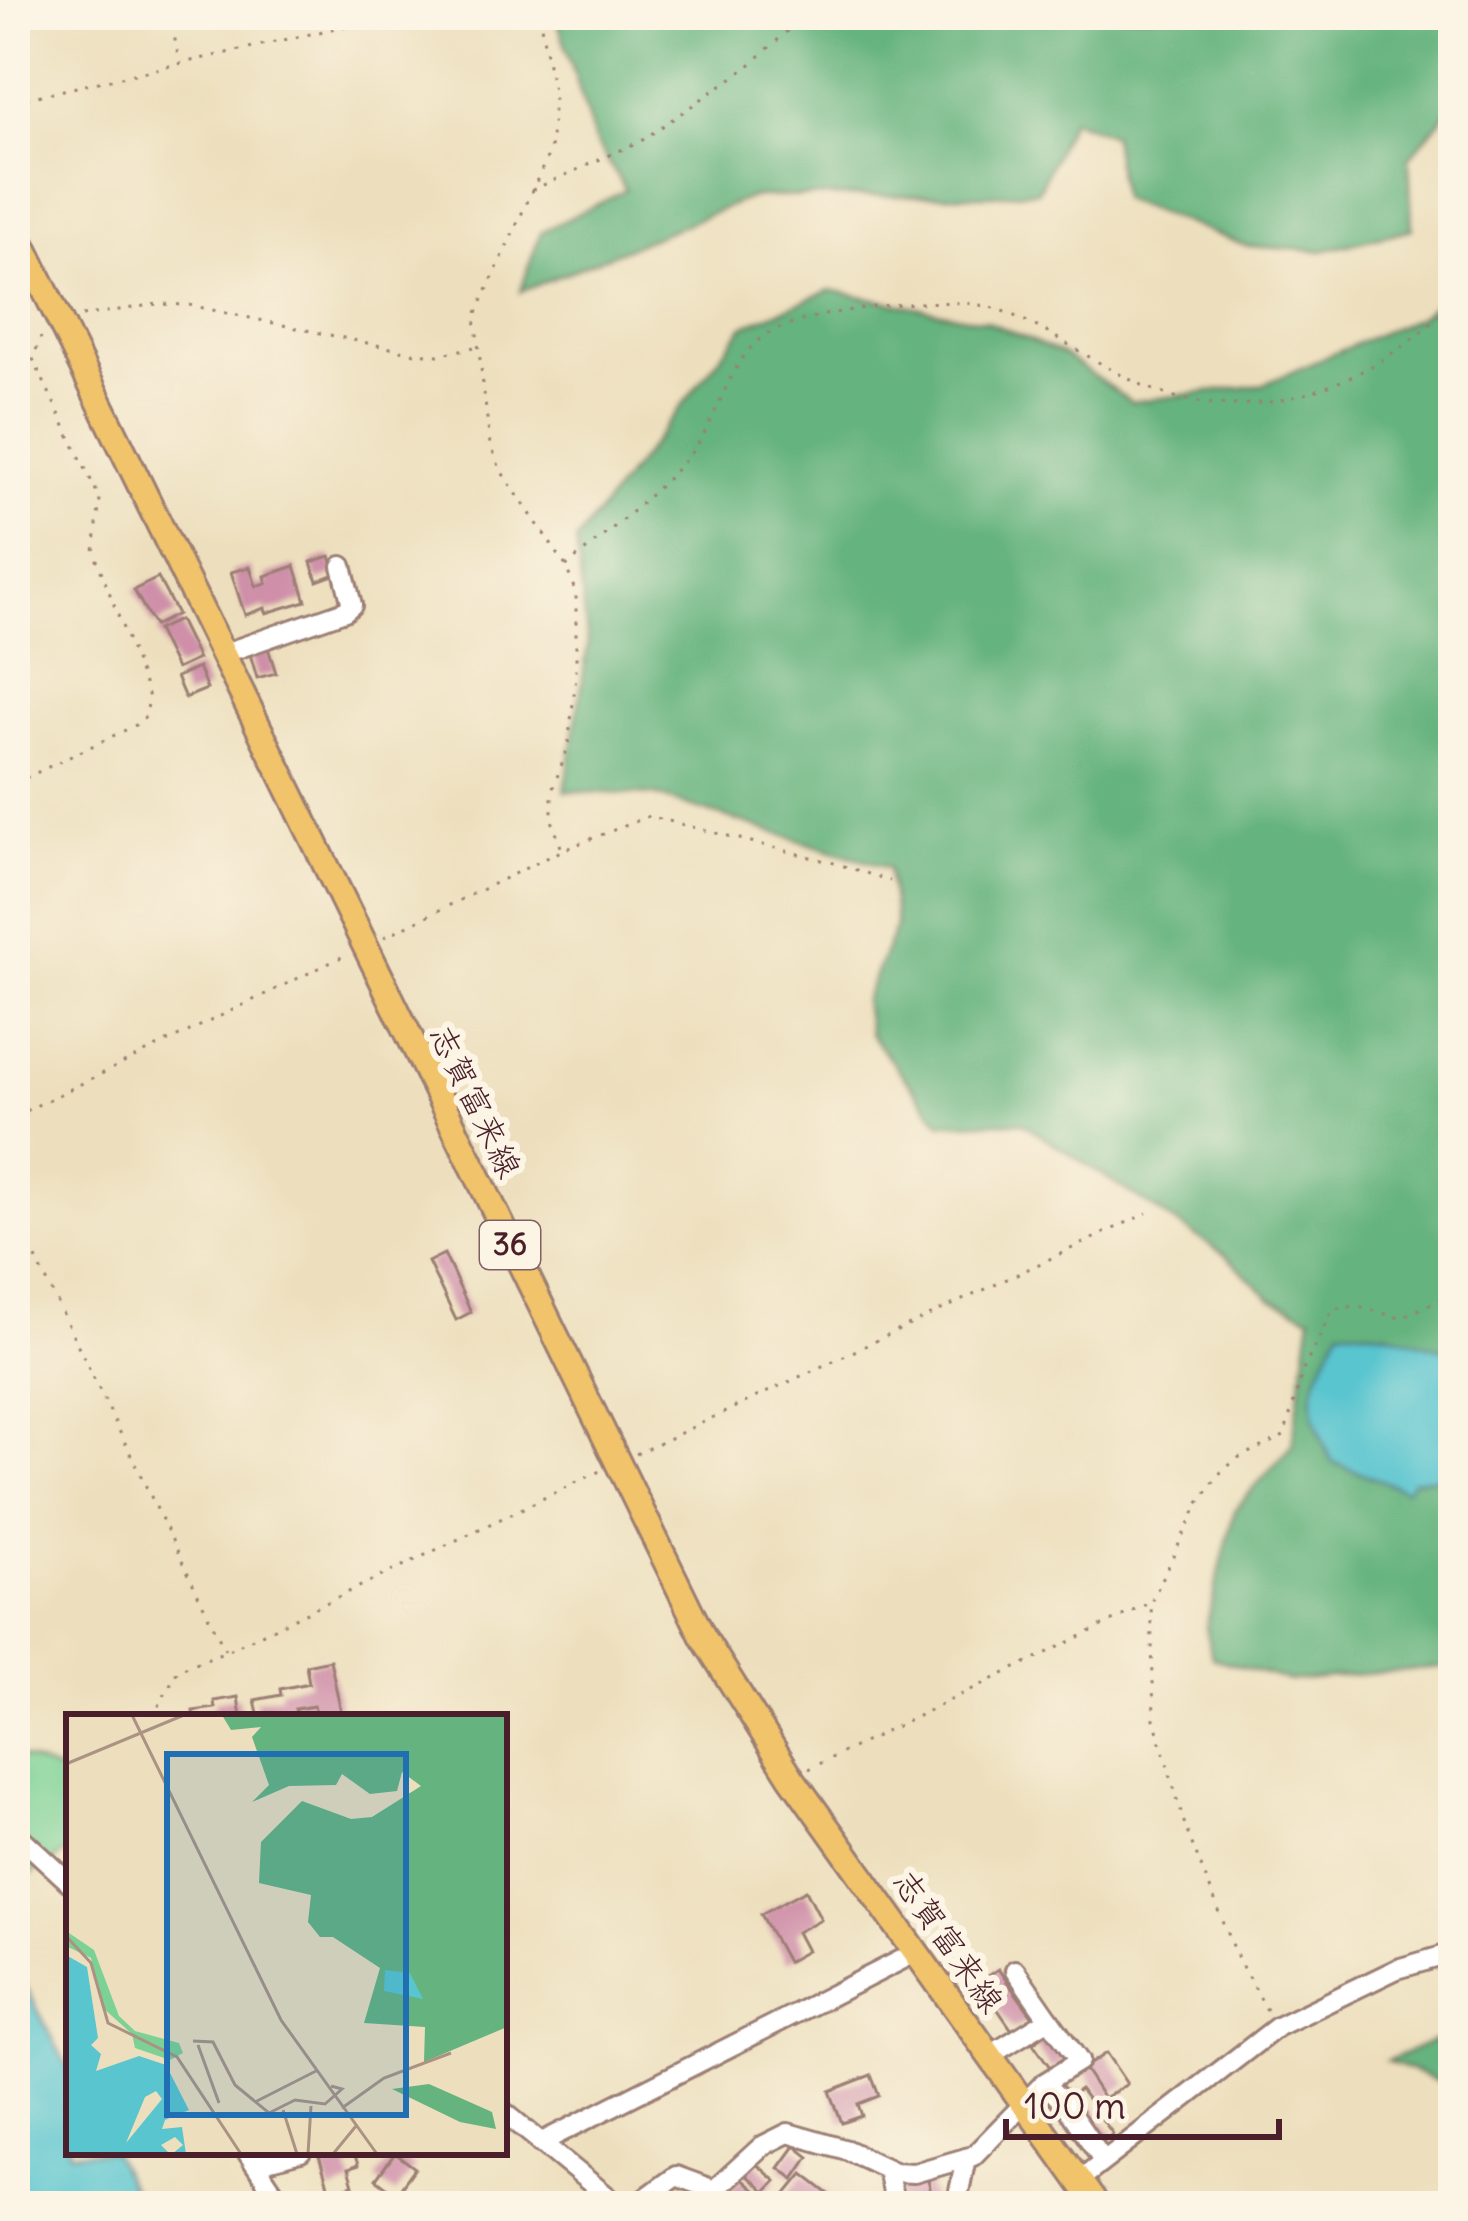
<svg xmlns="http://www.w3.org/2000/svg" width="1468" height="2221" viewBox="0 0 1468 2221" font-family="Delius,'Klee One',sans-serif">
<style>
.green{fill:#7cd194;stroke:#637860;stroke-width:3}
.forest{fill:#65b37e;stroke:#586954;stroke-width:3}
.water{fill:#58c5cf;stroke:#51727d;stroke-width:3}
.building{fill:#cf8fa9}
.lines{fill:none;stroke-linecap:round;stroke-linejoin:round}
.minor-casing{stroke:#9c7f74;stroke-width:24}
.major-casing{stroke:#9c7f74;stroke-width:30}
.path{stroke:#9c7f74;stroke-width:3;stroke-dasharray:3 9;stroke-linecap:butt}
.minor{stroke:#fff;stroke-width:18}
.major{stroke:#f1c36a;stroke-width:24}
.labels{text-anchor:middle;stroke-width:12;stroke-linejoin:round;paint-order:stroke}
.shield{fill:#fcf5e5;stroke:#7f5f63;stroke-width:3}
.shield-label{font-size:30px;font-weight:bold;fill:#4a1f2b}
.street-label{font-size:33px;fill:#4a1f2b;stroke:#fcf5e5}
.inset-road{fill:none;stroke:#ac9283;stroke-width:3}
.view{fill:#1f6fb2;fill-opacity:0.15;stroke:#1f6fb2;stroke-width:6}
.inset-edge{fill:none;stroke:#4a1f2b;stroke-width:6}
</style>
<rect width="100%" height="100%" fill="#fcf5e5"/>
<filter id="ink" filterUnits="userSpaceOnUse"><feTurbulence type="fractalNoise" baseFrequency=".00833" numOctaves="2"/><feDisplacementMap in="SourceGraphic" scale="24" xChannelSelector="R" yChannelSelector="G"/><feConvolveMatrix kernelMatrix="1 2 1 2 8 2 1 2 1" color-interpolation-filters="sRGB"/></filter>
<filter id="wash" filterUnits="userSpaceOnUse"><feTurbulence type="fractalNoise" baseFrequency=".004" numOctaves="4" result="noise"/><feDisplacementMap in="SourceGraphic" scale="48" xChannelSelector="R" yChannelSelector="G"/><feGaussianBlur stdDeviation="2.7" result="paint"/><feColorMatrix in="noise" values="0 0 0 0 0 0 0 0 0 0 0 0 0 0 0 0 0 1.4 0 .05"/><feComposite in="paint" operator="in"/></filter>
<g filter="url(#wash)">
<rect width="100%" height="100%" fill="#eddfbd"/>
<polygon class="green" points="15,1755 69,1775 69,1851 16,1883"/>
<g class="forest">
<polygon points="556,15 1453,15 1453,112 1447,111 1409,158 1412,229 1323,251 1247,246 1121,199 1112,135 1071,119 1038,191 992,195 751,197 520,292 541,232 626,190 595,141"/>
<polygon points="1453,289 1453,1666 1289,1681 1212,1658 1206,1627 1235,1509 1292,1446 1311,1316 1271,1298 1225,1255 1021,1122 941,1123 869,1033 864,1001 896,926 888,868 654,795 565,791 588,645 576,542 744,326 830,290 986,321 1062,354 1131,402 1262,385 1422,315"/>
<polygon points="1438,2039 1453,2047 1453,2087 1387,2061"/>
</g>
<g class="water">
<path d="M1340 1328 1386 1332 1453 1352V1476L1413 1480 1406 1490 1332 1462C1301 1397 1310 1390 1340 1328Z"/>
<polygon points="15,1966 69,2070 69,2152 112,2152 133,2193 99,2206 15,2206"/>
</g>
<g id="blocks">
<g class="building">
<polygon points="330,556 336,574 317,581 311,562"/>
<polygon points="295,566 306,601 266,613 265,608 245,615 231,572 250,567 256,586 267,583 265,576"/>
<polygon points="158,578 177,614 154,626 134,590"/>
<polygon points="179,620 198,659 176,669 157,630"/>
<polygon points="268,648 276,673 257,678 250,654"/>
<polygon points="198,668 207,689 185,698 176,677"/>
<polygon points="444,1254 471,1312 456,1320 428,1262"/>
<polygon points="330,1660 342,1717 317,1717 314,1706 295,1709 297,1717 259,1717 255,1700 281,1695 280,1689 309,1683 306,1665"/>
<polygon points="238,1697 241,1717 194,1717 193,1711 215,1708 214,1701"/>
<polygon points="806,1890 821,1919 797,1932 807,1951 787,1962 761,1914"/>
<polygon points="998,1969 1034,2018 1012,2030 979,1982"/>
<polygon points="1051,2030 1070,2058 1052,2070 1033,2043"/>
<polygon points="1106,2053 1127,2084 1104,2099 1084,2068"/>
<polygon points="871,2075 879,2096 858,2104 862,2116 842,2123 830,2091"/>
<polygon points="1080,2089 1113,2134 1101,2143 1068,2097"/>
<polygon points="795,2146 809,2157 794,2179 779,2168"/>
<polygon points="331,2152 354,2152 358,2165 348,2169 353,2185 330,2192 319,2156"/>
<polygon points="395,2153 415,2168 396,2194 376,2179"/>
<polygon points="754,2162 776,2181 765,2192 744,2173"/>
<polygon points="803,2174 829,2194 820,2206 777,2206"/>
<polygon points="927,2176 934,2206 900,2206 895,2183"/>
<polygon points="740,2178 761,2196 753,2206 731,2206 722,2199"/>
<polygon points="682,2184 698,2206 651,2206"/>
</g>
</g>
</g>
<g filter="url(#ink)">
<use href="#blocks" fill-opacity="0" stroke="#9c7f74" stroke-width="3"/>
<g class="lines">
<defs>
<g id="minor">
<polyline points="225,653 345,611 352,605 342,566"/>
<polyline points="15,1832 69,1882"/>
<polyline points="1015,1970 1049,2019"/>
<polyline points="1044,2083 1063,2102 1099,2154"/>
<polyline points="504,2112 619,2206"/>
<polyline points="540,2143 917,1952"/>
<polyline points="247,2152 283,2206"/>
<polyline points="255,2164 301,2152"/>
<polyline points="887,2169 895,2206"/>
<polyline points="1078,2181 1277,2027 1397,1969 1453,1953"/>
<polyline points="335,2203 336,2206"/>
<polyline points="635,2206 676,2176 714,2190 762,2146 788,2133 847,2150 894,2172 914,2173 973,2156 1044,2083 1079,2061 1049,2019 989,2056"/>
<polyline points="956,2206 966,2158"/>
</g>
<polyline id="major" points="15,229 703,1637 791,1777 1097,2206"/>
</defs>
<use href="#minor" class="minor-casing"/>
<use href="#major" class="major-casing"/>
<g class="path">
<polyline points="170,15 179,60"/>
<polyline points="539,15 554,97 550,151 475,317 490,444 501,471 566,566 576,594 576,677 568,747 552,791 552,820 561,847"/>
<polyline points="15,101 394,15"/>
<polyline points="532,190 641,141 749,66 805,15"/>
<polyline points="82,316 157,304 189,305 414,353 438,355 479,346"/>
<path d="M566 566C602 538 675 478 699 442 724 403 734 344 781 327 829 309 949 293 997 309 1050 328 1098 367 1149 388 1254 433 1380 381 1453 302"/>
<polyline points="15,783 140,723 146,716 149,697 94,552 100,499 33,359 41,337"/>
<polyline points="384,937 563,850 649,816 838,864 890,881"/>
<polyline points="15,1116 348,954"/>
<polyline points="15,1215 225,1650"/>
<polyline points="636,1454 1147,1213"/>
<polyline points="153,1717 178,1670 226,1651 600,1471"/>
<polyline points="809,1769 1151,1602"/>
<polyline points="1267,2010 1239,1961 1186,1829 1154,1719 1151,1602 1199,1503 1221,1472 1238,1458 1284,1436 1304,1368 1333,1309 1356,1306 1401,1318 1453,1293"/>
</g>
<use href="#minor" class="minor"/>
<use href="#major" class="major"/>
</g>
</g>
<g class="labels">
<rect class="shield" x="480" y="1221" width="60" height="48" rx="9"/>
<g class="shield-label">
<text x="510" y="1255">36</text>
</g>
<g class="street-label">
<text transform="translate(476 1101) rotate(64)" y="12">志賀富来線</text>
<text transform="translate(949 1941) rotate(55)" y="12">志賀富来線</text>
</g>
</g>
<g transform="translate(66 1714)">
<rect width="441" height="441" fill="#eddfbd"/>
<path d="M0 217 28 236 53 302 69 317 113 329 117 339 104 346 69 334 66 320 36 293 25 244 0 232Z" fill="#7cd194"/>
<path d="M156 1H441V313L358 348 359 313 298 309 314 254 267 223H254L242 208 245 181 193 169 195 128 236 87 285 105 306 103 355 72 336 58 331 77 304 80 276 60 270 71 223 72 186 88 203 71 186 23 195 13 165 16ZM363 370 426 398 430 415 394 408 326 375Z" fill="#65b37e"/>
<path d="M0 241 21 253 32 324 25 331 35 340 30 357 73 342 100 351 123 396 99 406 96 415 116 413 120 440H106L117 431 109 423 95 431 104 440H0ZM90 377 96 385 60 429 79 383ZM319 256 344 259 357 285 318 277Z" fill="#58c5cf" fill-rule="evenodd"/>
<path class="inset-road" d="M66 1 215 306 311 440M0 50 118 1M0 222 25 249 42 309 111 343 175 440M127 327 147 328 169 371 203 399 229 386 259 390 276 375 265 372M132 331 153 389M189 388 250 357M276 394 318 364 385 339M217 396 231 440M242 440 245 392M267 440 290 412"/>
<path class="view" d="M101 40H340V401H101Z"/>
<rect width="441" height="441" class="inset-edge"/>
</g>
<rect width="1468" height="2221" fill="none" stroke="#fcf5e5" stroke-width="60"/>
<path d="M1006 2119v18h273v-18" fill="none" stroke="#4a1f2b" stroke-width="6"/>
<text x="1024" y="2119" font-size="36" fill="#4a1f2b" stroke="#fcf5e5" stroke-width="9" paint-order="stroke">100 m</text>
</svg>
